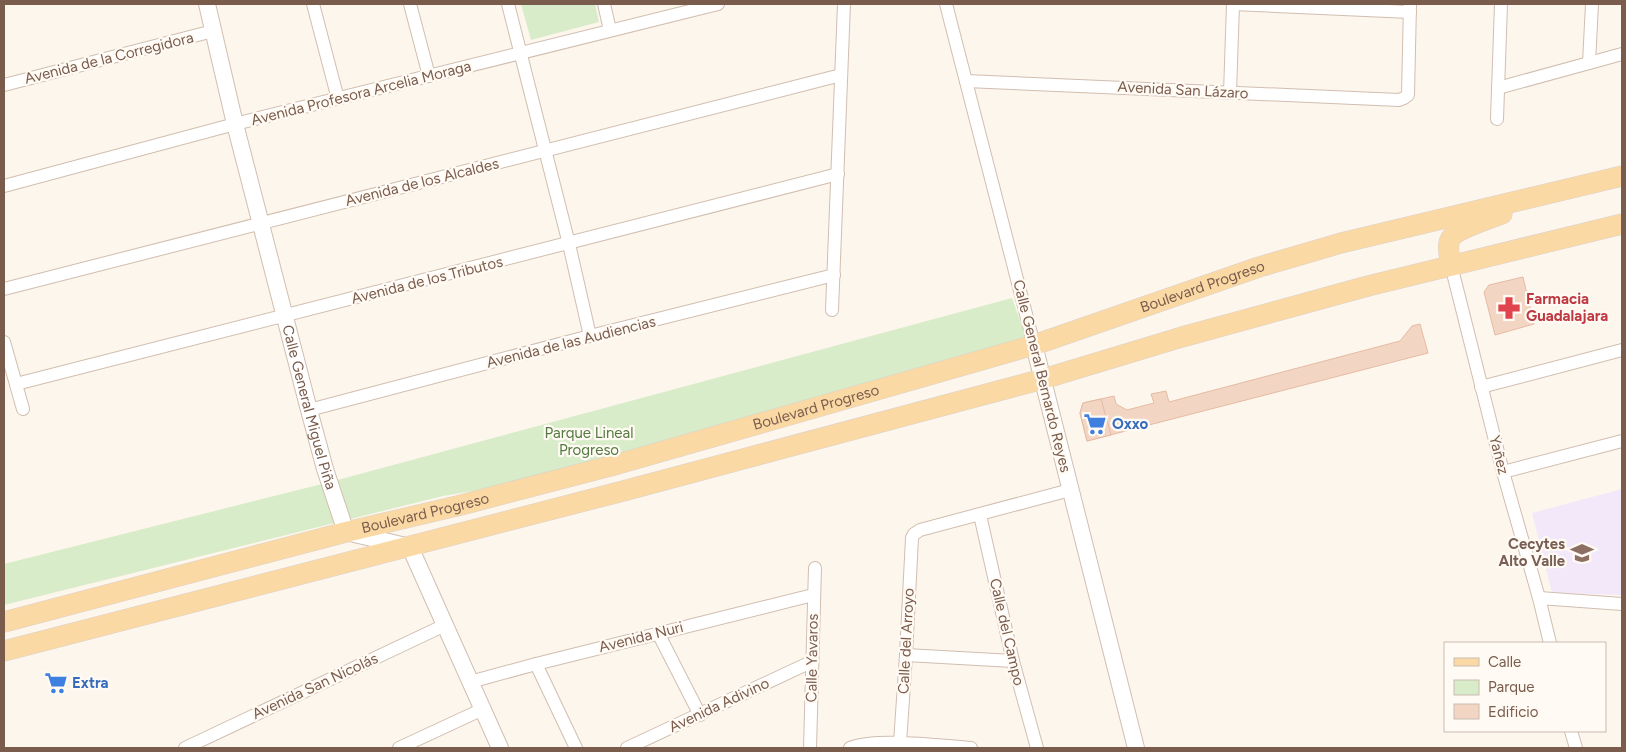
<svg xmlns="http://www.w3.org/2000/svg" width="1626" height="752" font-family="Figtree,sans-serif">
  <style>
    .education { fill: #f3e8fa }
    .green { fill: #d8ecc9 }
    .building { fill: #f3d5c3; stroke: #e6bba3 }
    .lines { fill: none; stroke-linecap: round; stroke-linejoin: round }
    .minor-casing { stroke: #d1beb0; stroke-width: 14 }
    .tertiary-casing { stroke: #d1beb0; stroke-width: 18 }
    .primary-casing { stroke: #dad1cd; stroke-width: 21 }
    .minor { stroke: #fff; stroke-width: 12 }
    .tertiary { stroke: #fff; stroke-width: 16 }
    .primary { stroke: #fbd9a5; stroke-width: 20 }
    .labels { text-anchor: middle; stroke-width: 4.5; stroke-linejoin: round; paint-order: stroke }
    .street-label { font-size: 15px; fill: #7a5c4d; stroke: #fffaf3 }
    .health-label { font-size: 15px; font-weight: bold; fill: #be3a42; stroke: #fffaf3; text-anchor: start }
    .shop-label { font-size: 15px; font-weight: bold; fill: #366cbe; stroke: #fffaf3; text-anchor: start }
    .park-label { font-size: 15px; fill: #537a41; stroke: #fffaf3 }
    .education-label { font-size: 15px; font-weight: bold; fill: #785e54; stroke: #fffaf3; text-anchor: end }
  </style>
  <rect width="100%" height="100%" fill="#fdf6ec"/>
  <polygon class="education" points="1622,489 1622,595 1552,593 1532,513"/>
  <g class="green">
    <polygon points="521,4 595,4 599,22 531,40"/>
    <polygon points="1012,298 1027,340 595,470 443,496 4,605 4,564 334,481"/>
  </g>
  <g class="building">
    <polygon points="1523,277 1534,324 1495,335 1484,292 1489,285"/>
    <polygon points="1420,324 1428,353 1087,441 1080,413 1083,403 1114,396 1116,404 1127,410 1154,403 1151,394 1166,391 1169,402 1400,341 1412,326"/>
    <polygon points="1101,399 1111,435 1087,441 1080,413 1083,403"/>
  </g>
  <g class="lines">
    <defs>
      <g id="minor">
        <polyline points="313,4 338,99"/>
        <polyline points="410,4 429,76"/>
        <polyline points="508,4 569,244 590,336"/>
        <polyline points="604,4 610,30"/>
        <polyline points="946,4 1034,345"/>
        <polyline points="1233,4 1410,12"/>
        <polyline points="1589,63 1592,4"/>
        <polyline points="966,81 1399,100 1404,98 1408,95 1410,4"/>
        <polyline points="4,85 213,31"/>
        <polyline points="1498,88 1622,54"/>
        <polyline points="1230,93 1233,4"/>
        <polyline points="1497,119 1501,4"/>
        <polyline points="4,186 235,124 718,4"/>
        <polyline points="1451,265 1503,472 1539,598 1550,643"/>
        <polyline points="4,289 841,75"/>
        <polyline points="832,310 844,4"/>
        <polyline points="4,342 23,409"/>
        <polyline points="16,384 838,174"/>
        <polyline points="1481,387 1622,350"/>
        <polyline points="309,410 590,336 834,275"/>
        <polyline points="1503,472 1622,441"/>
        <polyline points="980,515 1013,661 1037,748"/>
        <polyline points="1539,598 1622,604"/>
        <polyline points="658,633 700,715"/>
        <polyline points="906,655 1013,661"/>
        <polyline points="536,664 576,748"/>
        <polyline points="470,682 536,664 813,595"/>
        <polyline points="1571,731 1576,748"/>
        <polyline points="900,743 906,655 912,538 914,534 920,530 1070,490"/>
        <polyline points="185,748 445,625"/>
        <polyline points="399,748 483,709"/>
        <polyline points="627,748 811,662"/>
        <polyline points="810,748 815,568"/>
        <path d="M850,748C876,737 941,746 971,748"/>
      </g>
      <g id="tertiary">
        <path id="s1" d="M207,4L235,124L309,410L325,469L346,532L410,547L500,748"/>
        <polyline points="1034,345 1136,748"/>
      </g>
      <g id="primary">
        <path d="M1451,265C1450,257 1446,245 1451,238C1456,230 1491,218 1502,214"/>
        <path id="s2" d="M4,622L346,532L461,505L618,464L1034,345L1259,267L1341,243L1622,176"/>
        <polyline points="4,651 627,490 1043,379 1182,337 1368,286 1622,224"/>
      </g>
    </defs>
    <use href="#minor" class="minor-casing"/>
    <use href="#tertiary" class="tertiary-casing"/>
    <use href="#primary" class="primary-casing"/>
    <use href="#minor" class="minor"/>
    <use href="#tertiary" class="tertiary"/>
    <use href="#primary" class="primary"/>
  </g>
  <defs>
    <symbol id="pharmacy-bare" viewBox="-9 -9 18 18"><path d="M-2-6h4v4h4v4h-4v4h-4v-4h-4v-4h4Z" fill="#e0444e" stroke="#fffaf3" stroke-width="2.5" paint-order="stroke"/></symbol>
    <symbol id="supermarket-bare" viewBox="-9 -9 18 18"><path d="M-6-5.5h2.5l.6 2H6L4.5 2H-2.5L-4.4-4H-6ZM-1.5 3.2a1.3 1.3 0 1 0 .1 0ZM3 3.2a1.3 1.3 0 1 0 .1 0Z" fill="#3f7fe0" stroke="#fffaf3" stroke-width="2.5" paint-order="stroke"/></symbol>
    <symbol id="school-bare" viewBox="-9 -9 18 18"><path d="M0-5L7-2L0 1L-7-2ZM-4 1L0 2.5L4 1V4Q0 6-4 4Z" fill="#8d6e63" stroke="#fffaf3" stroke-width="2.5" paint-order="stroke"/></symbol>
  </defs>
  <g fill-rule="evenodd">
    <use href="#pharmacy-bare" x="1493" y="292" width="32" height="32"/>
    <use href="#supermarket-bare" x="1079" y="408" width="32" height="32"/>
    <use href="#school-bare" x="1566" y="537" width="32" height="32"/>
    <use href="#supermarket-bare" x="40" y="667" width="32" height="32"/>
  </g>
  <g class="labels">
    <g class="street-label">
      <text transform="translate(109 58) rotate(-14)" y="5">Avenida de la Corregidora</text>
      <text transform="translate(1183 90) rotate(3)" y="5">Avenida San Lázaro</text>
      <text transform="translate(361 93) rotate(-14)" y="5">Avenida Profesora Arcelia Moraga</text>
      <text transform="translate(422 182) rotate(-14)" y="5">Avenida de los Alcaldes</text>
      <text transform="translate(427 280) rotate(-14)" y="5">Avenida de los Tributos</text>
      <text dy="5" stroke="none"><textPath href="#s2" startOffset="1245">Boulevard Progreso</textPath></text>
      <text transform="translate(571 342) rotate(-14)" y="5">Avenida de las Audiencias</text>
      <text transform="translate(1042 376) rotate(76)" y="5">Calle General Bernardo Reyes</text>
      <text dy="5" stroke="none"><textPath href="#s1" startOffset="416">Calle General Miguel Piña</textPath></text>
      <text dy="5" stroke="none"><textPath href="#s2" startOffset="840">Boulevard Progreso</textPath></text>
      <text transform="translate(1499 455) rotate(76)" y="5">Yañez</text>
      <text dy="5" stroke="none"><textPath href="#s2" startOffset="435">Boulevard Progreso</textPath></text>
      <text transform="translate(1007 632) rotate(77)" y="5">Calle del Campo</text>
      <text transform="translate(641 637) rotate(-14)" y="5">Avenida Nuri</text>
      <text transform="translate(906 641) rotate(-87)" y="5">Calle del Arroyo</text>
      <text transform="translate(812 658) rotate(-89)" y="5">Calle Yavaros</text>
      <text transform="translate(315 686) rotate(-25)" y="5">Avenida San Nicolás</text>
      <text transform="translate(719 705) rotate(-25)" y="5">Avenida Adivino</text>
    </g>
    <g class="health-label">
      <text x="1526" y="304">Farmacia<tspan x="1526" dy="17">Guadalajara</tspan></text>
    </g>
    <g class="shop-label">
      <text x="1112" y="429">Oxxo</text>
      <text x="72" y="688">Extra</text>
    </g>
    <g class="park-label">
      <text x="589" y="438">Parque Lineal<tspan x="589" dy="17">Progreso</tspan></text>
    </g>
    <g class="education-label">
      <text x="1565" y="549">Cecytes<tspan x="1565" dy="17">Alto Valle</tspan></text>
    </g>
  </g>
  <rect width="1626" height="752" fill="none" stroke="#7a5c4d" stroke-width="10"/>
  <rect x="1444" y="642" width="162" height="90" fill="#fffaf3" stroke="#cabbb1"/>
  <rect x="1454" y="658" width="25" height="8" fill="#fbd9a5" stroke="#cabbb1"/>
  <text x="1488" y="667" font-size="15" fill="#7a5c4d">Calle</text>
  <rect x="1454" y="680" width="25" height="15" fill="#d8ecc9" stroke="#cabbb1"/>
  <text x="1488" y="692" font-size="15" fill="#7a5c4d">Parque</text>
  <rect x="1454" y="704" width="25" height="15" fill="#f3d5c3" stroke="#cabbb1"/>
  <text x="1488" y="717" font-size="15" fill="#7a5c4d">Edificio</text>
</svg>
